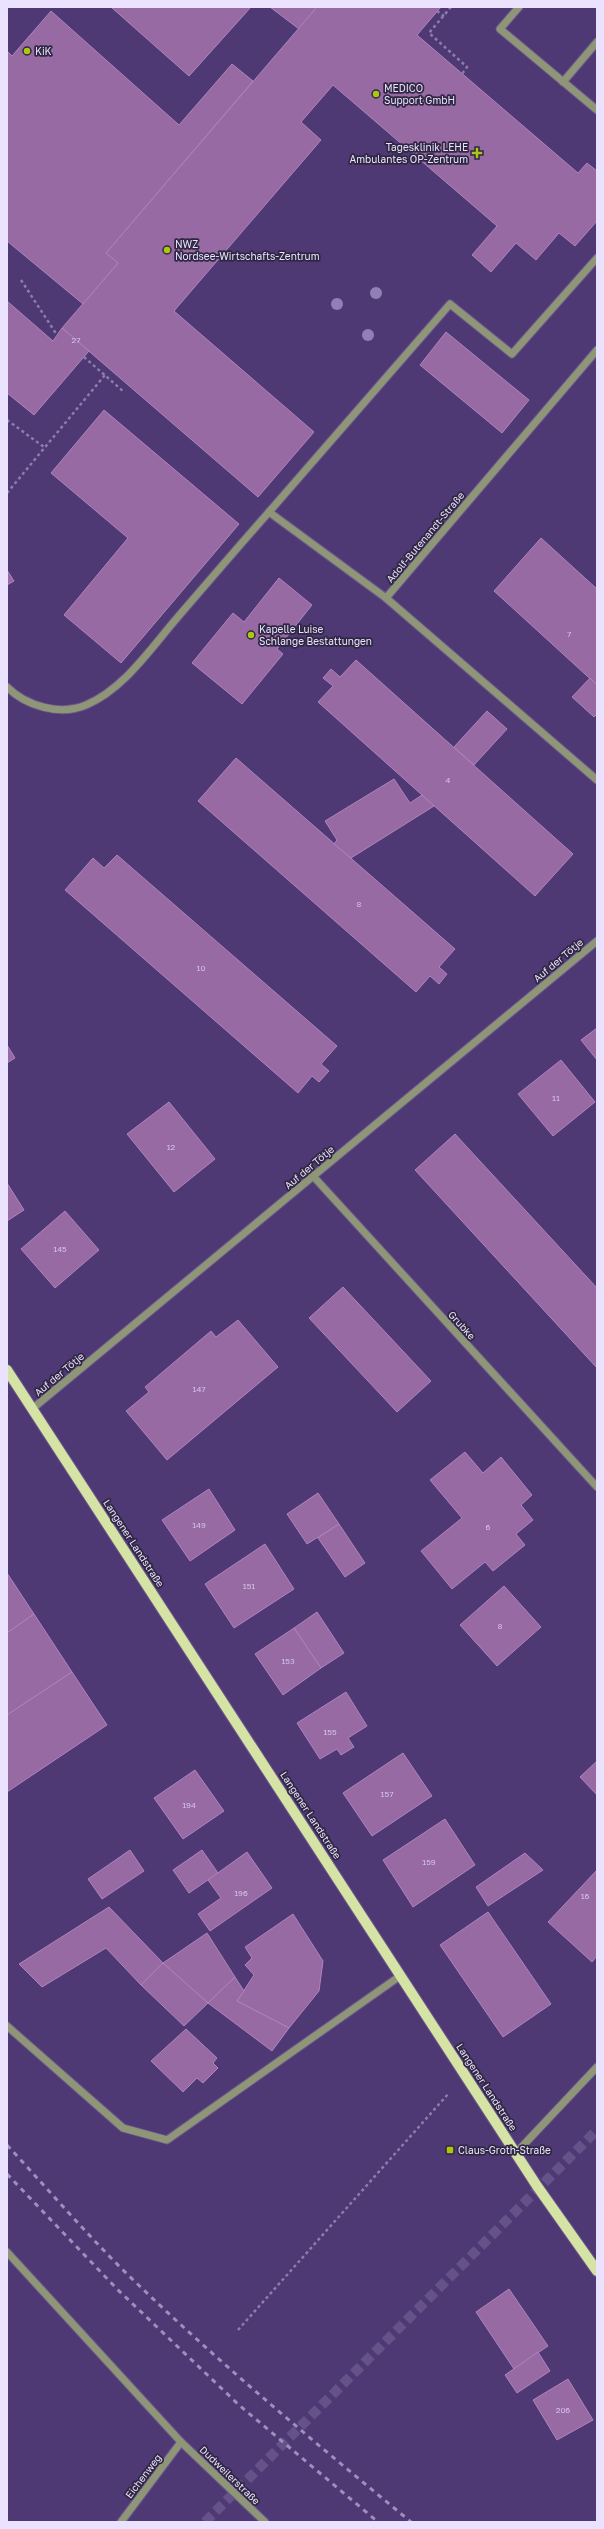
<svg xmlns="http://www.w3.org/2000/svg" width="604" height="2529" font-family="'Golos Text',sans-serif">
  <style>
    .building { fill: #976aa4; stroke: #b083bd }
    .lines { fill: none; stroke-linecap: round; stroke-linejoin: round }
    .major-tunnel { stroke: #655289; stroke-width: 10; stroke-dasharray: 10 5; stroke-linecap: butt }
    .minor-casing { stroke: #6a578d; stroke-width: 9 }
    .major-casing { stroke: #6a578d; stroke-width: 12 }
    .path { stroke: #8d7dac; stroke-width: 2.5; stroke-dasharray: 3 3; stroke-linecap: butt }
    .minor { stroke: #8e9677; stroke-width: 7 }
    .major { stroke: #d5e3a4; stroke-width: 10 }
    .rail { stroke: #9e8fbb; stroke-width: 3; stroke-dasharray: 5 5; stroke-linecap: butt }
    .tree { fill: #927fb8 }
    .poi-dot { fill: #adc610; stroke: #302742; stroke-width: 1.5 }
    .labels { text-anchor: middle; stroke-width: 3.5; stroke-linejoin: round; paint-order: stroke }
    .number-label { font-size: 8px; fill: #d5c4e8 }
    .poi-label { font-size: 10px; fill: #eae2ff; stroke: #302742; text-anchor: start }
    .street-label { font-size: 10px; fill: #eae2ff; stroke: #302742 }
  </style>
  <rect width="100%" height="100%" fill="#4e3974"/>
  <g class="building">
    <polygon points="111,7 251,7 189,76"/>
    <polygon points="270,7 317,7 299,29"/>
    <polygon points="317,7 441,7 417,35 578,173 587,163 597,171 597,221 575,246 559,233 536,260 516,243 491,272 472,255 497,226 333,85 301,122 321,140 174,311 314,432 258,497 62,328 118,263 106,253"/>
    <polygon points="51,11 179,125 232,64 253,81 106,253 118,263 83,304 7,241 7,51 12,56"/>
    <polygon points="7,301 53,341 62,328 89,351 34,415 7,393"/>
    <polygon points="446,332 529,400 502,433 420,365"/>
    <polygon points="104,410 239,524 121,663 64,615 128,538 51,473"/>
    <polygon points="541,538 597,589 597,685 494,591"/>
    <polygon points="7,570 14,581 7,585"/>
    <polygon points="279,578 312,605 277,649 283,654 242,704 192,663 233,613 244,622"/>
    <polygon points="356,660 573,854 535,896 318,702 333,686 323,678 331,669 340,677"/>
    <polygon points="590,678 597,685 597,714 594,717 572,697"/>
    <polygon points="487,711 507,729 474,765 454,747"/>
    <polygon points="236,758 455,949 439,967 447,974 439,984 430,976 416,992 198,801"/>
    <polygon points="394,779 410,803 422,795 434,806 351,858 334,844 337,840 325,821"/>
    <polygon points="117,855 337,1046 321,1064 329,1071 319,1082 312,1076 298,1093 65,890 93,858 104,868"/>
    <polygon points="597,1028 597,1060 581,1040"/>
    <polygon points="7,1045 15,1058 7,1063"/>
    <polygon points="561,1060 595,1102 553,1136 518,1094"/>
    <polygon points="169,1102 215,1159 174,1192 127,1134"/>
    <polygon points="455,1134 597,1288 597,1368 415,1170"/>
    <polygon points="7,1183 24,1210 7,1221"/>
    <polygon points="65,1211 99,1250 55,1288 21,1249"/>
    <polygon points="343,1287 431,1381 397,1412 309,1318"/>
    <polygon points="238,1320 278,1367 167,1460 126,1411 149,1392 145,1387 211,1331 216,1337"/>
    <polygon points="465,1452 483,1473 501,1457 532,1495 521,1505 533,1520 516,1534 525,1545 493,1571 485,1562 452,1589 421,1551 462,1518 430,1480"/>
    <polygon points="209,1489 235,1530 190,1561 162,1520"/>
    <polygon points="318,1493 339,1524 307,1544 287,1514"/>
    <polygon points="339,1524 365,1563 345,1577 318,1538"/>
    <polygon points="265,1544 294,1589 234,1628 205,1584"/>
    <polygon points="7,1573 34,1614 7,1633"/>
    <polygon points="504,1586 541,1627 497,1666 460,1625"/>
    <polygon points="317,1612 344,1653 321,1668 294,1628"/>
    <polygon points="34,1614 72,1672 7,1715 7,1633"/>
    <polygon points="294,1628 321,1668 283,1695 255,1654"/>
    <polygon points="72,1672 107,1725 7,1792 7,1715"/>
    <polygon points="346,1692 367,1726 348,1738 354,1747 341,1755 337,1749 320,1759 297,1723"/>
    <polygon points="403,1753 432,1796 372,1836 343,1793"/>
    <polygon points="597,1761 597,1795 580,1777"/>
    <polygon points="195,1770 224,1811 183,1839 154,1798"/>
    <polygon points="445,1819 475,1865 413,1907 383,1860"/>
    <polygon points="130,1850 144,1871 102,1899 88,1879"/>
    <polygon points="202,1850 218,1873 189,1893 173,1870"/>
    <polygon points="247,1852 272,1888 210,1931 198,1914 221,1898 208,1880"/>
    <polygon points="525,1853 543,1870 488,1906 476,1887"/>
    <polygon points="597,1870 597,1956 592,1962 548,1922"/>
    <polygon points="109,1907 163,1963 141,1985 106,1948 42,1987 19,1964"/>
    <polygon points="488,1912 551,2004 503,2037 440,1945"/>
    <polygon points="293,1914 323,1961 319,1991 289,2028 237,2001 254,1975 245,1965 252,1958 245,1947"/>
    <polygon points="207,1933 235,1977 208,2003 163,1963"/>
    <polygon points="163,1963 208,2003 184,2026 141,1985"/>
    <polygon points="235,1977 244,1991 237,2001 289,2028 272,2051 208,2003"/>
    <polygon points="186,2029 217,2058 213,2063 218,2068 203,2083 197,2078 183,2092 151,2061"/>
    <polygon points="509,2289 548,2346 514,2369 476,2312"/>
    <polygon points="538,2352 550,2371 517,2393 505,2375"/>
    <polygon points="568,2379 593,2420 557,2440 533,2400"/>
  </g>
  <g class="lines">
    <polyline class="major-tunnel" points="205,2522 597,2130"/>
    <defs>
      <g id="minor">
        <polyline points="519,7 500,29 597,110"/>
        <polyline points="563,82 597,42"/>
        <polyline points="597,258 512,354 450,304 269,512 386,598 597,780"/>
        <polyline points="386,598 597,350"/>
        <path d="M7,687C26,706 60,716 86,705C124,689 151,648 177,618C208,582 238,547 269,512"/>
        <polyline points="313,1176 597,1487"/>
        <polyline points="32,1409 597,941"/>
        <polyline points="7,2026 123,2128 167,2140 400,1976"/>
        <polyline points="516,2153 597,2067"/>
        <polyline points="7,2252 181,2442 265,2522"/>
        <polyline points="121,2522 181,2442"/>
      </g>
      <polyline id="major" points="7,1370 537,2186 597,2271"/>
    </defs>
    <use href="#minor" class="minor-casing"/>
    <use href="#major" class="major-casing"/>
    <g class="path">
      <polyline points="451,7 429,33 467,67 462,74"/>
      <polyline points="437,11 444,16"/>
      <polyline points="21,280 57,335"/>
      <polyline points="84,357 124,392"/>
      <polyline points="7,420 44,447"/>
      <polyline points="7,493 105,375"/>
      <polyline points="238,2330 449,2093"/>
    </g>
    <use href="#minor" class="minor"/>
    <use href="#major" class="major"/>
    <g class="rail">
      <path d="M7,2145C45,2186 82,2229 122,2269C214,2359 312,2440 411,2522"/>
      <polyline points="7,2174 117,2289 239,2405 378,2522"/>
    </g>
  </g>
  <g class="tree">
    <circle cx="376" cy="293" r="6"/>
    <circle cx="337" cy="304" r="6"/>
    <circle cx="368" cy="335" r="6"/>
  </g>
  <g class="poi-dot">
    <circle cx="27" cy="51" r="4"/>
    <circle cx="376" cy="94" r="4"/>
    <path d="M475 147h4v4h4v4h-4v4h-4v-4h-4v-4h4z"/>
    <circle cx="167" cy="250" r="4"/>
    <circle cx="251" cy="635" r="4"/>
    <rect x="446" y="2146" width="8" height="8" rx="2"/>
  </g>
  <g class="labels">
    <g class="number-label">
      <text x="76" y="343">27</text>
      <text x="569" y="637">7</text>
      <text x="448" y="783">4</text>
      <text x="359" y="907">8</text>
      <text x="201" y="971">10</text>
      <text x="556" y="1101">11</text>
      <text x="171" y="1150">12</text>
      <text x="60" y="1252">145</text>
      <text x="199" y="1392">147</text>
      <text x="199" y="1528">149</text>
      <text x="488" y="1530">6</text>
      <text x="249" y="1589">151</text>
      <text x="500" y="1629">8</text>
      <text x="288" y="1664">153</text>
      <text x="330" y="1735">155</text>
      <text x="387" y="1797">157</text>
      <text x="189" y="1808">194</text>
      <text x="429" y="1865">159</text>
      <text x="241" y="1896">196</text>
      <text x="585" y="1899">16</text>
      <text x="563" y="2413">206</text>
    </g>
    <g class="poi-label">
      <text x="35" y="55">KiK</text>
      <text x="384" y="92">MEDICO<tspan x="384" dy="12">Support GmbH</tspan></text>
      <text x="468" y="151" text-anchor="end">Tagesklinik LEHE<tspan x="468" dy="12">Ambulantes OP-Zentrum</tspan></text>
      <text x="175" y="248">NWZ<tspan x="175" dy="12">Nordsee-Wirtschafts-Zentrum</tspan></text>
      <text x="259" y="633">Kapelle Luise<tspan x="259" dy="12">Schlange Bestattungen</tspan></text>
      <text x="458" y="2154">Claus-Groth-Straße</text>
    </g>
    <g class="street-label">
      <text transform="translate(425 537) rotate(-50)" y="4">Adolf-Butenandt-Straße</text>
      <text transform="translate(558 960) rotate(-40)" y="4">Auf der Tötje</text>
      <text transform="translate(309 1167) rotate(-40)" y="4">Auf der Tötje</text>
      <text transform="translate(462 1325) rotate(48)" y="4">Grubke</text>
      <text transform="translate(59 1374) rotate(-40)" y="4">Auf der Tötje</text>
      <text transform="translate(134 1543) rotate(57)" y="4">Langener Landstraße</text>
      <text transform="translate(311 1815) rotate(57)" y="4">Langener Landstraße</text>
      <text transform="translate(487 2087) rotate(57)" y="4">Langener Landstraße</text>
      <text transform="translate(230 2475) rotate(44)" y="4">Dudweilerstraße</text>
      <text transform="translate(143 2476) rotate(-53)" y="4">Eichenweg</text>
    </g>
  </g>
  <rect width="604" height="2529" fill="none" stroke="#eae2ff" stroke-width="16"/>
</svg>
